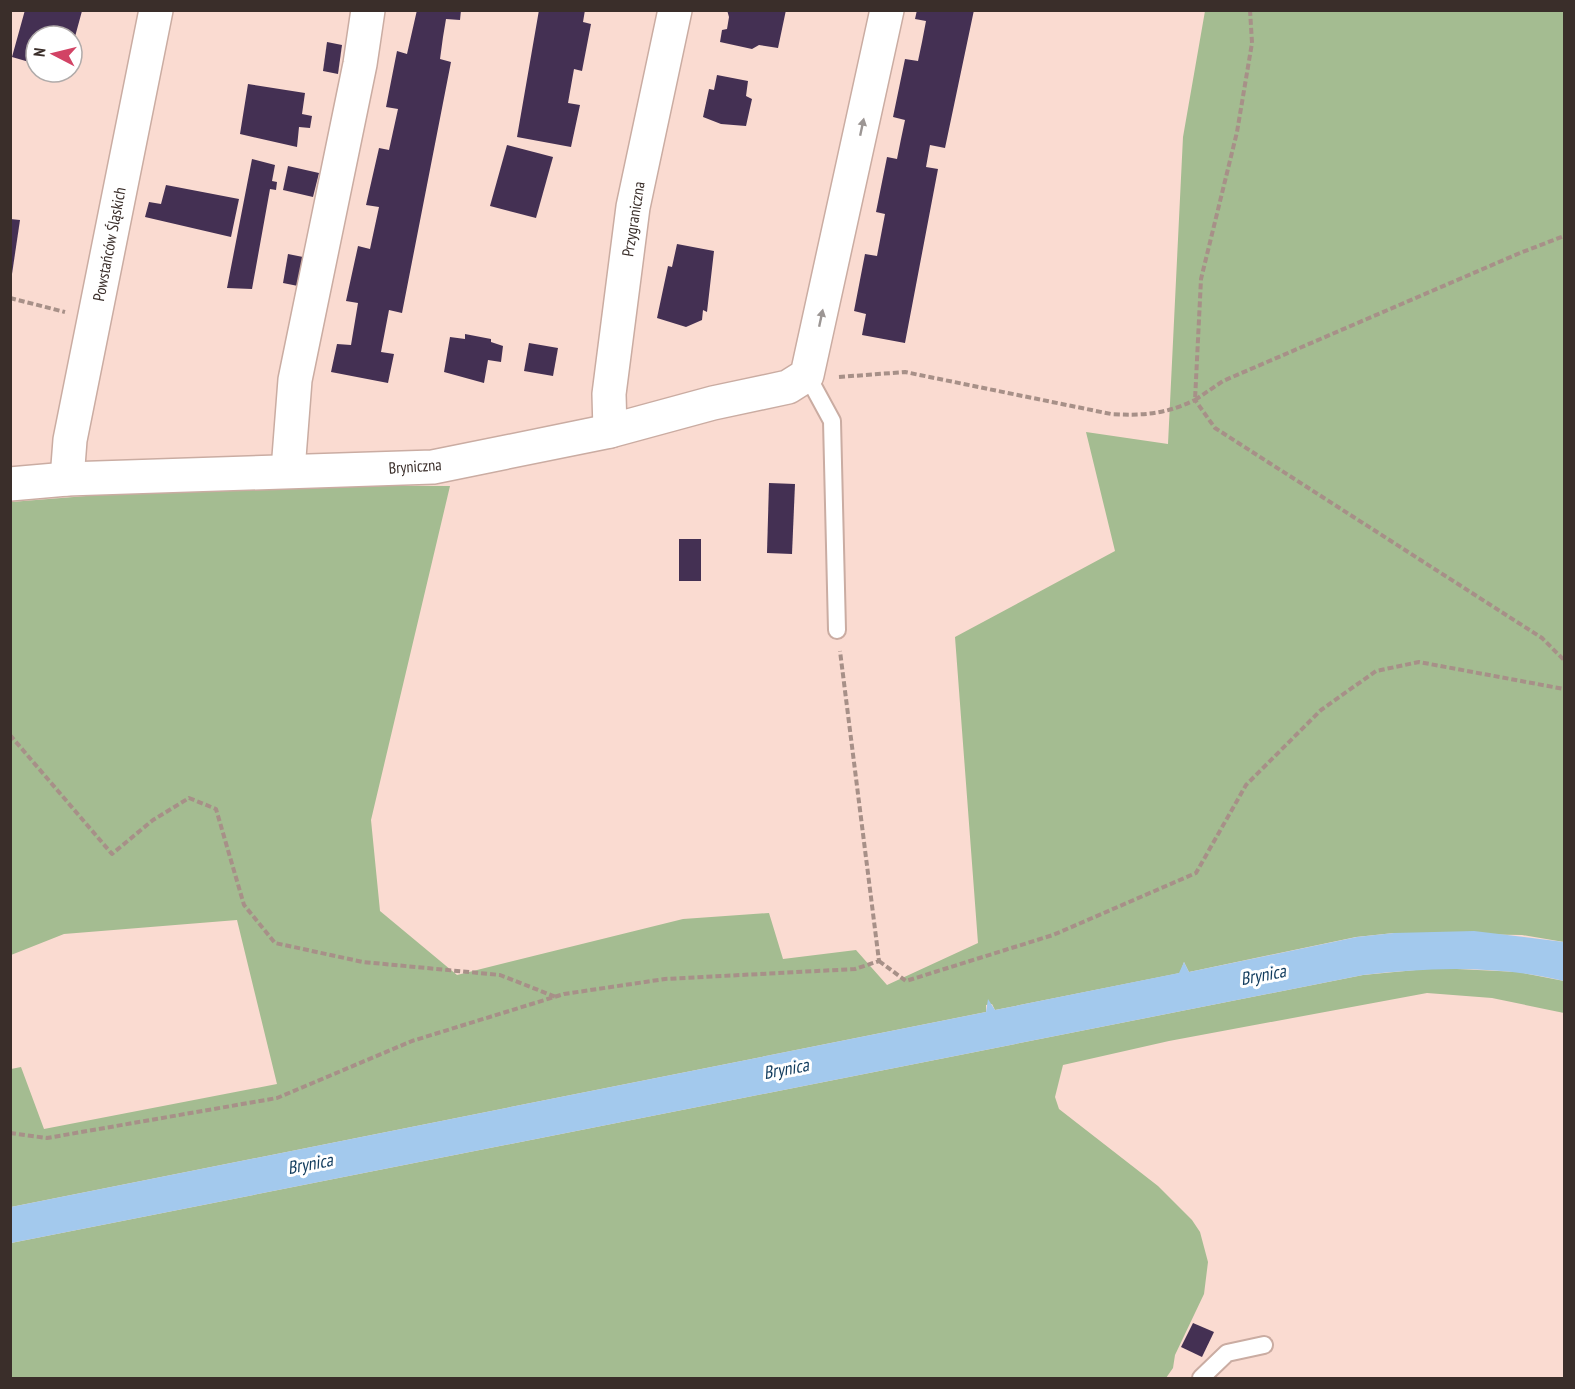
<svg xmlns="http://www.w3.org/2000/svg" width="1575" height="1389" font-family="'PT Sans Narrow',sans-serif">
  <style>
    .green { fill: #a4bc91 }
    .water { fill: #a3c9ed }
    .building { fill: #443053 }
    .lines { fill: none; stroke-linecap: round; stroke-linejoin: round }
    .service-casing { stroke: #caaca2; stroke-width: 20 }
    .minor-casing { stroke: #caaca2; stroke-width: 36 }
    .path { stroke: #a79088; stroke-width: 4; stroke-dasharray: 6 3; stroke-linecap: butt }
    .service { stroke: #fff; stroke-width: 16 }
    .minor { stroke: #fff; stroke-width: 33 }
    .oneway { fill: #9c9694 }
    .labels { text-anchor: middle; stroke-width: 6; stroke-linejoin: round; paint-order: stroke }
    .street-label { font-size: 16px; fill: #3a2e2a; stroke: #fff }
    .water-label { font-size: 18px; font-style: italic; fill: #0f3a5c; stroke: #fff }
  </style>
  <rect width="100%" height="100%" fill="#fadbd1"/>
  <g class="green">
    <polygon points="1205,11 1564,11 1564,942 1522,935 1394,933 1356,937 1189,972 1184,962 1180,973 995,1010 992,1004 986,1005 986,1012 11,1207 11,1069 21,1067 44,1129 277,1084 237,920 64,934 11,955 11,502 224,485 450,486 371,820 380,911 457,975 683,919 769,913 783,959 856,950 887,985 978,943 955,637 1115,551 1086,432 1168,444 1183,137"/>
    <polygon points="1437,968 1518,972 1564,981 1564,1013 1492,998 1427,993 1169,1041 1063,1065 1055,1097 1059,1109 1158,1186 1192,1220 1200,1232 1208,1262 1204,1294 1175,1355 1173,1368 1166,1378 11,1378 11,1243 1363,975"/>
  </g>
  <path class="water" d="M1474,931L1564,942V981C1498,965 1430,967 1363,975L11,1243V1207L986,1012L988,999L995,1010L1179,973L1184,962L1189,972L1357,937L1394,933Z"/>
  <g class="building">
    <polygon points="25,10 82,11 73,44 72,36 36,36 36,64 12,57"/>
    <polygon points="417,10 461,10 460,20 446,19 443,37 440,59 451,62 402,313 389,310 381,352 394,354 388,383 331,372 337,344 351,345 358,303 346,301 358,246 370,249 379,207 366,205 379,148 389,150 398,109 386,107 397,51 407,54"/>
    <polygon points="539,10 585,10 583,22 591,24 582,71 574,69 568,103 580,105 571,147 517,137"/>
    <polygon points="727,10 786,10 778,48 759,45 752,49 720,42 722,30 727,29 729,17"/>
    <polygon points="917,10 974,10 945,148 930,145 926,167 938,169 905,343 862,335 866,314 854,311 865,254 877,256 885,214 876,212 887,157 897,159 901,139 905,120 893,117 905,59 918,61 922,42 926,21 915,19"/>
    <polygon points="327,42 342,45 338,74 323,71"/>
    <polygon points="717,75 748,81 746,96 752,99 746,126 721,124 703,117 709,89 714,90"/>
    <polygon points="248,84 305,93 302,114 312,116 310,128 299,127 297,147 240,134"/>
    <polygon points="507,145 553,157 536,218 490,206"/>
    <polygon points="252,159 275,165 272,181 277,182 276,190 270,189 252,289 227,288"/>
    <polygon points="288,166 319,173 313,197 283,190"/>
    <polygon points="166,185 239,199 231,237 145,217 149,202 161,204"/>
    <polygon points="10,219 20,220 12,274 10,274"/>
    <polygon points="677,244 714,251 707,312 703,310 702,320 686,327 657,318 668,266 672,267"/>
    <polygon points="288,254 303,257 298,286 283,283"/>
    <polygon points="465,334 491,339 491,342 503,346 501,362 488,360 484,383 444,372 450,337 465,339"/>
    <polygon points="529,343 558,348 553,376 524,371"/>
    <polygon points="769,483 795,484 792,554 767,553"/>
    <rect x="679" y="539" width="22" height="42"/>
    <polygon points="1193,1323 1214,1332 1202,1357 1181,1347"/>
  </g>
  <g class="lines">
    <defs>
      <g id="service">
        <polyline points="807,375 832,421 837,630"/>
        <polyline points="1201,1378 1227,1353 1264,1345"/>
      </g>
      <g id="minor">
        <polyline points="610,431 609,394 633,207 675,10"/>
        <polyline points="288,470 295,380 360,64 368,10"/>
        <polyline points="67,479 70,440 156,10"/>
        <polyline points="10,484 67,479 433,467 610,431 713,403 788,387 807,375 887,10"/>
      </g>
    </defs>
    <use href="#service" class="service-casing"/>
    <use href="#minor" class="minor-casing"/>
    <g class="path">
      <polyline points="1250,10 1252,43 1237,132 1201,279 1195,400 1223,381 1520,253 1564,236"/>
      <polyline points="10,298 65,312"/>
      <path d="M839,377L905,372L1111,414C1143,416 1166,414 1195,400L1215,428L1542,638L1564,660"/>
      <polyline points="10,735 112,854 153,820 189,798 216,809 244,905 275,943 363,962 500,975 556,997"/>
      <polyline points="879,961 906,981 1053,935 1196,873 1246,785 1321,710 1376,671 1419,662 1564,689"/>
      <polyline points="10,1133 47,1138 277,1098 412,1041 564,994 665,979 855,969 879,961 840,651"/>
    </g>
    <use href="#service" class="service"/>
    <use href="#minor" class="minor"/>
  </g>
  <defs><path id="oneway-solid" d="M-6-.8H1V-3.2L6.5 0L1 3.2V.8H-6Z" transform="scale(1.5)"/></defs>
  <g class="oneway">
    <use href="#oneway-solid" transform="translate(862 127) rotate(-78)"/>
    <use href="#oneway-solid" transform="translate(821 318) rotate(-78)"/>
  </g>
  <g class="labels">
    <g class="street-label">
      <text transform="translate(633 219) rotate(-81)" y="6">Przygraniczna</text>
      <text transform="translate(109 244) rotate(-79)" y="6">Powstańców Śląskich</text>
      <text transform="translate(415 466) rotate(-4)" y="6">Bryniczna</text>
    </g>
    <g class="water-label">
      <text transform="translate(1263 975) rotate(-11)" y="6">Brynica</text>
      <text transform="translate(786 1069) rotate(-11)" y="6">Brynica</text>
      <text transform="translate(310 1164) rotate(-11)" y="6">Brynica</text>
    </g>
  </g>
  <rect width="1575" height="1389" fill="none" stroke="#3a2e2a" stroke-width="24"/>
  <g transform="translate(54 54) rotate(277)"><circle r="28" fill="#ffffff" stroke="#b0abaa" stroke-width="1.5"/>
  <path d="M0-4.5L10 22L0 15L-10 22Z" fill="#d24365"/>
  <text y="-9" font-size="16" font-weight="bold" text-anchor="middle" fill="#3a2e2a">N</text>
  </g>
</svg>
